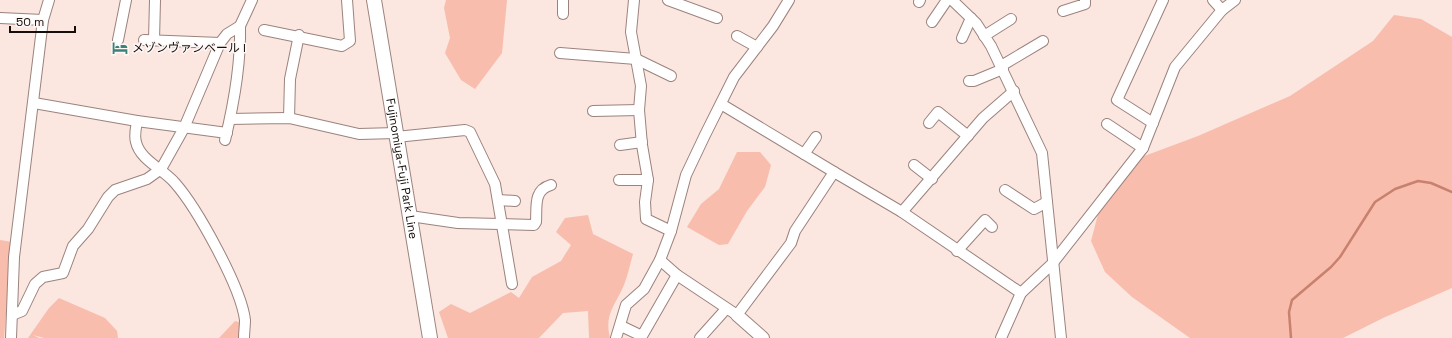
<svg xmlns="http://www.w3.org/2000/svg" width="1452" height="338" font-family="'Space Grotesk','Noto Sans JP',sans-serif">
  <style>
    .green { fill: #f8bdac }
    .lines { fill: none; stroke-linecap: round; stroke-linejoin: round }
    .stream { stroke: #c7816e; stroke-width: 2.5 }
    .minor-casing { stroke: #9b837d; stroke-width: 12 }
    .tertiary-casing { stroke: #9b837d; stroke-width: 14 }
    .secondary-casing { stroke: #9b837d; stroke-width: 16 }
    .minor { stroke: #fff; stroke-width: 10 }
    .tertiary { stroke: #fff; stroke-width: 12 }
    .secondary { stroke: #fff; stroke-width: 14 }
    .labels { text-anchor: middle; stroke-width: 3; stroke-linejoin: round; paint-order: stroke }
    .poi-label { font-size: 12px; fill: #160e0b; stroke: #fdf7f6; text-anchor: start }
    .street-label { font-size: 12px; fill: #160e0b; stroke: #fdf7f6 }
  </style>
  <rect width="100%" height="100%" fill="#fbe6e0"/>
  <g class="green">
    <polygon points="446,0 507,0 502,53 475,89 461,80 445,53 450,38 444,8"/>
    <polygon points="1394,15 1421,19 1452,37 1452,288 1383,318 1343,338 1190,338 1132,297 1105,272 1091,241 1106,184 1131,161 1198,136 1290,96 1373,41"/>
    <polygon points="737,152 760,152 771,165 765,187 747,211 728,244 719,245 687,227 701,204 719,189"/>
    <path d="M588,215L593,234L633,254C630,264 628,275 624,285C615,306 604,314 610,338H589L588,311L563,313L539,338H448L439,312L451,304L470,313L511,292L519,298L532,277L561,261L571,245L556,232L565,218Z"/>
    <polygon points="0,240 12,242 4,338 0,338"/>
    <polygon points="59,298 105,318 117,331 118,338 44,338 33,335 39,338 28,338 49,308"/>
    <polygon points="235,321 242,323 241,338 219,338"/>
  </g>
  <g class="lines">
    <polyline class="stream" points="1291,338 1289,312 1292,300 1331,267 1340,257 1375,202 1395,189 1418,181 1431,183 1452,192"/>
    <defs>
      <g id="minor">
        <polyline points="563,0 563,14"/>
        <polyline points="634,0 631,32 641,86 639,110 642,145 648,180 645,202 646,219 671,231"/>
        <polyline points="668,0 717,18"/>
        <polyline points="952,0 976,23 991,46 1042,153 1061,338"/>
        <polyline points="1213,0 1222,10"/>
        <polyline points="919,2 920,0"/>
        <polyline points="1063,11 1085,4 1085,0"/>
        <polyline points="0,18 43,20"/>
        <polyline points="932,22 947,0"/>
        <polyline points="264,30 342,46 350,41 347,0"/>
        <polyline points="737,36 757,47"/>
        <polyline points="984,36 1011,19"/>
        <polyline points="962,38 971,18"/>
        <polyline points="118,40 126,0"/>
        <polyline points="144,40 220,43"/>
        <polyline points="154,40 155,0"/>
        <polyline points="560,53 636,59 671,76"/>
        <polyline points="1001,66 1043,41"/>
        <polyline points="969,81 974,81 1003,69"/>
        <path d="M34,103L137,121C136,127 134,136 136,142C140,160 163,169 175,183C197,208 241,287 245,320C245,326 244,332 244,338"/>
        <polyline points="721,104 834,172"/>
        <polyline points="593,111 639,110"/>
        <polyline points="289,118 290,79 299,35"/>
        <polyline points="230,119 289,118 359,134 396,133"/>
        <polyline points="137,121 227,133"/>
        <polyline points="929,123 938,112 968,136"/>
        <polyline points="1153,123 1117,100 1163,0"/>
        <polyline points="1107,124 1143,148"/>
        <polyline points="396,137 465,130 470,132 495,184 512,284"/>
        <path d="M225,140C234,103 241,64 240,26"/>
        <polyline points="620,145 642,142"/>
        <polyline points="804,154 816,137"/>
        <polyline points="914,165 932,179"/>
        <polyline points="619,180 648,180"/>
        <polyline points="1005,190 1034,209 1047,202"/>
        <polyline points="498,200 515,201"/>
        <polyline points="902,212 983,118 1014,91"/>
        <path d="M410,216L458,223L534,225L536,222C537,207 533,190 551,185"/>
        <polyline points="957,251 985,220 992,227"/>
        <polyline points="660,260 677,275 737,315 791,243 795,231 834,172 902,212 1021,293"/>
        <polyline points="12,315 22,311 35,284 43,277 63,273 73,246 88,229 108,197 115,190 147,179 161,169 165,162 184,128 220,43 227,34 240,26 252,0"/>
        <polyline points="621,326 642,336 677,275"/>
        <polyline points="11,338 14,257 43,20 49,0"/>
        <polyline points="616,338 626,305 644,289 660,260 671,231 686,175 705,135 734,77 773,26 789,0"/>
        <polyline points="700,338 726,309"/>
        <polyline points="1001,338 1021,293 1052,264 1143,148 1175,67 1222,10 1235,0"/>
      </g>
      <polyline id="tertiary" points="737,315 763,338"/>
      <g id="secondary">
        <path id="s1" d="M374,0L430,338"/>
      </g>
    </defs>
    <use href="#minor" class="minor-casing"/>
    <use href="#tertiary" class="tertiary-casing"/>
    <use href="#secondary" class="secondary-casing"/>
    <use href="#minor" class="minor"/>
    <use href="#tertiary" class="tertiary"/>
    <use href="#secondary" class="secondary"/>
  </g>
  <defs>
    <symbol id="hotel-bare" viewBox="-9 -9 18 18"><path d="M-6-4.5h1.5V1H6V5H4.5V3h-9V5H-6ZM-4 0a1.8 1.8 0 1 1 3.6 0ZM.5 0V-2.5h3Q6-2.5 6 0Z" fill="#3c827a" stroke="#fdf7f6" stroke-width="2.5" paint-order="stroke"/></symbol>
  </defs>
  <g fill-rule="evenodd">
    <use href="#hotel-bare" x="109" y="37" width="22" height="22"/>
  </g>
  <g class="labels">
    <g class="poi-label">
      <text x="132" y="52">メゾンヴァンベール I</text>
    </g>
    <g class="street-label">
      <text dy="4" stroke="none"><textPath href="#s1" startOffset="171">Fujinomiya-Fuji Park Line</textPath></text>
    </g>
  </g>
  <path d="M10 26v6h65v-6" fill="none" stroke="#160e0b" stroke-width="2"/>
  <text x="16" y="26" font-size="12" fill="#160e0b" stroke="#fdf7f6" stroke-width="3" paint-order="stroke">50 m</text>
</svg>
